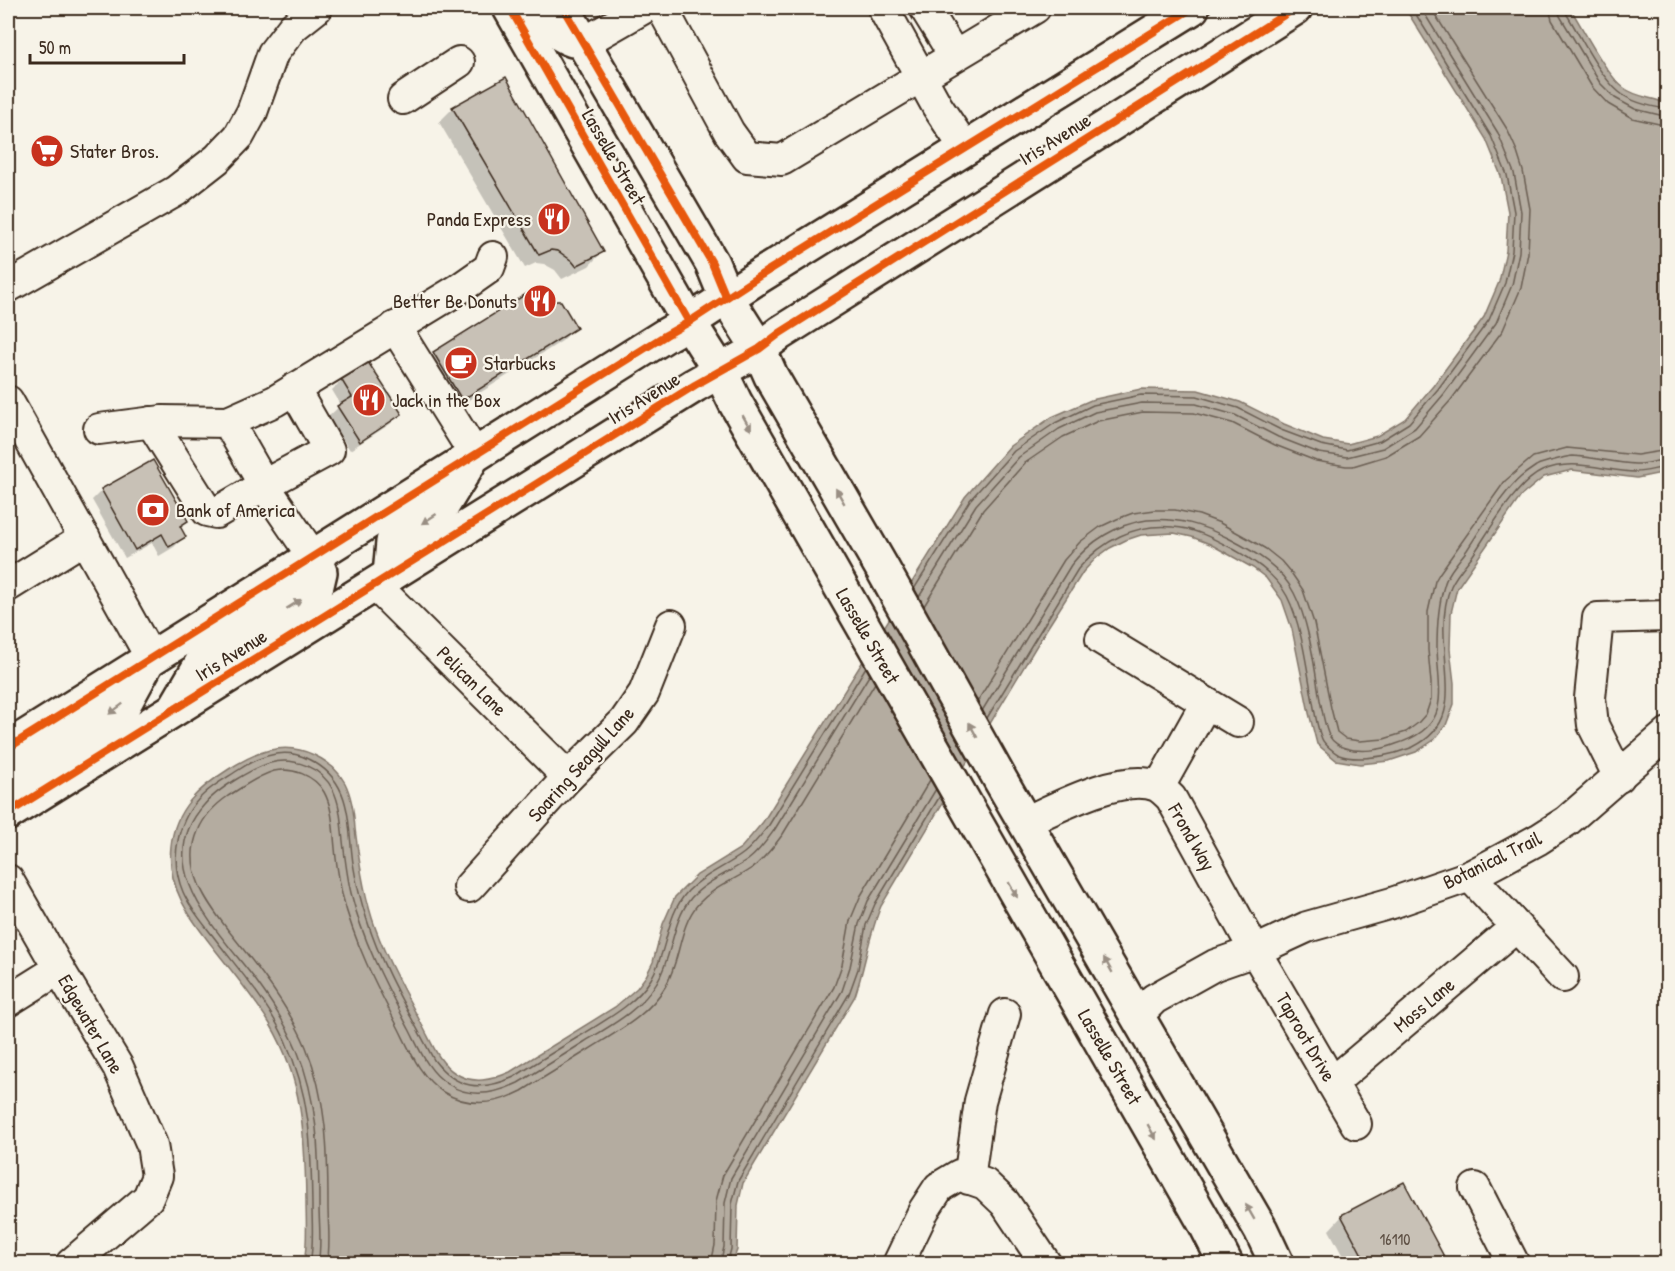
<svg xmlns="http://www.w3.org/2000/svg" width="1675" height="1271" font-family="'Patrick Hand',sans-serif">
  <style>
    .water { fill: #b4aca0; stroke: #84786c; stroke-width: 1.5 }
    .shadow { fill: #0003 }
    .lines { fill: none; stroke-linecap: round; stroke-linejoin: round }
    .shore { stroke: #6b5e52; stroke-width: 1.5 }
    .building { fill: #c8c1b6; stroke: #3b2a1e; stroke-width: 1.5 }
    .minor-casing { stroke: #3b2a1e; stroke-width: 34 }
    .major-casing { stroke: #3b2a1e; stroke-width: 38 }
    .minor { stroke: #f7f3e8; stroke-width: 30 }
    .major { stroke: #f7f3e8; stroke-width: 33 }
    .cycleway-casing { stroke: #f7f3e8; stroke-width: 11 }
    .cycleway { stroke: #e8590c; stroke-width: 8 }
    .oneway { fill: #998e83 }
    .labels { text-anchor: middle; stroke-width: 4.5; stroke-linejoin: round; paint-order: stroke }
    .number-label { font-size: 16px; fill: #5e5044 }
    .street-label { font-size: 20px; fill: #3b2a1e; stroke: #f7f3e8 }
    .poi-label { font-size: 20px; fill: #3b2a1e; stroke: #f7f3e8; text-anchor: start }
  </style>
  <rect width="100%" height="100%" fill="#f7f3e8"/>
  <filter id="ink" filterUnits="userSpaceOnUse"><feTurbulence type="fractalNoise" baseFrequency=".0167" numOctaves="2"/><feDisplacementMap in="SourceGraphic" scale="12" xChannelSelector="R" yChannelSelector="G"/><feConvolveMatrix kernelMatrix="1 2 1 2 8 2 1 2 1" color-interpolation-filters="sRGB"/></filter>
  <g filter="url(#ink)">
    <path class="water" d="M1405,8H1570C1583,28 1606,75 1624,88C1637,98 1654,97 1667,104V472L1637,478L1572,470L1544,477L1521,496L1457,588L1451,613L1450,649L1454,683V704L1446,725L1434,740L1416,752L1389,761L1360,764L1336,760L1317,744L1309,713L1292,629L1282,600L1266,578L1253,568L1210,544L1192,537L1174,533L1141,535L1126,540L1110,548L1096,558L1083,572L1046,630L881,906C869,935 865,966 855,996L743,1183L738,1205L737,1250L732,1263H304C308,1242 306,1221 306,1200C305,1137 303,1079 270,1024C254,998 235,975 216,951C192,920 166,889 171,846C175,808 199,788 229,769C256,752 283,740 314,755C327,761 338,770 345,783C352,797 354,813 355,829C359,860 363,889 372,918C384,956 404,990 422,1025C431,1041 438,1062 455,1073C473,1085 492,1080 510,1072L615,1007L637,988L646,976L653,962L663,924L675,897L697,875L741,848L763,822L965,497L1010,446L1052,417L1091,400L1141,389L1198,390L1240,402L1284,424L1323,440L1348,444L1377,436L1405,419L1433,386L1484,317L1499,282L1506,251L1508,212L1501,176L1486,139Z"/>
    <g class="shadow">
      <polygon points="453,108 602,252 589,266 562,279 555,270 544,264 536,263 525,268 439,122"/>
      <polygon points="576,327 562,341 448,413 420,366 434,353"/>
      <polygon points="342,380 400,414 390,424 350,450 328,417 341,405 332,390"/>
      <polygon points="102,490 186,521 179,528 184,537 174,547 159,556 152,543 125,558 92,500"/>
      <polygon points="1342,1216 1446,1264 1347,1264 1329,1230"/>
    </g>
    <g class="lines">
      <g class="shore">
        <polyline points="1549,8 1552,20 1592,87 1608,104 1632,118 1668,126"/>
        <polyline points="1558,8 1560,16 1600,83 1615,98 1635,109 1668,117"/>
        <path d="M1566,8V13C1581,37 1598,74 1619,92C1631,102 1652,107 1668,109"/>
        <polyline points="914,589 970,500 1014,451 1055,423 1093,405 1141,395 1197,396 1238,408 1281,430 1321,445 1347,450 1380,441 1409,423 1438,389 1489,320 1505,283 1512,251 1514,212 1507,175 1491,136 1412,8"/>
        <polyline points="919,597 976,505 1019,457 1059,429 1095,412 1142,403 1196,404 1235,415 1278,437 1319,453 1347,457 1383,448 1415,428 1444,394 1496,323 1512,285 1519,252 1521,212 1514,173 1498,133 1421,8"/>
        <polyline points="924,606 983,510 1025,463 1063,437 1098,421 1143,412 1194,413 1232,423 1275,445 1316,461 1346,466 1353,466 1386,456 1419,436 1451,400 1503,330 1521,288 1528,253 1530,209 1523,171 1516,149 1507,129 1431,8"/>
        <polyline points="977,702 1064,560 1080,542 1100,527 1117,519 1133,513 1155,510 1175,510 1199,515 1220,523 1247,538 1266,549 1281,561 1292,574 1303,590 1314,623 1331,708 1337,732 1346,739 1360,741 1384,739 1406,732 1418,723 1426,714 1431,699 1431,683 1428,650 1428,612 1435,581 1439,574 1505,481 1533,457 1567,448 1637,455 1668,450"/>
        <path d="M982,711L1071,565C1090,541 1117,524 1147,520C1177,517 1203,525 1230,539C1255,552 1281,567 1294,593C1310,624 1314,666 1320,700C1322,708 1325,730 1330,737C1332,741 1340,747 1345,748C1361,753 1381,750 1396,744C1453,726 1438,693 1437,647C1437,626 1438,606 1444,586C1447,573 1459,561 1467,550C1481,529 1494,506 1511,487C1517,480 1528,471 1536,466C1540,463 1545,463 1550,461C1557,460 1566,456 1573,456C1594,457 1614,463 1635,464C1646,465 1657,460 1668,459"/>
        <path d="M987,718L1078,569C1102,541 1135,523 1173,527C1195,528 1216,540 1235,550C1255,561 1276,575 1287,596C1302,625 1307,670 1313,702C1315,714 1317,728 1322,739C1324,744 1334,752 1339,755C1354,761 1381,757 1395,753C1401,751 1408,749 1413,747C1456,726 1447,690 1445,651C1443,631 1443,605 1451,586C1456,575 1466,564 1473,555C1487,534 1500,511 1516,493C1522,486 1533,475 1542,471C1572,457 1604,471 1635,472C1646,472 1657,468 1668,467"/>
        <path d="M310,1264C314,1244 312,1225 312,1206C311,1143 311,1098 285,1040C268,1002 238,969 213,936C202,922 190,908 183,892C169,859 177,818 204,794C214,784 228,777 240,769C260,756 285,747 308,759C353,780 347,821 353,863C356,882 361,902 367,920C382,969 410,1014 434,1060C456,1089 481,1092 514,1077C536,1063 558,1049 580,1036C605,1020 635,1005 651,979C668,951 665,916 688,891C704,874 726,867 744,853C754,845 761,835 769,825L866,667"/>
        <path d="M318,1264C322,1244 319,1225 319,1206C319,1152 318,1101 297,1050C287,1026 273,1004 257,982C221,933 148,868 204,805C217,789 251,769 270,763C294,756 322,768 333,790C341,806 341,824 343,841C345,859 347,876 351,893C363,942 386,985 409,1029C419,1048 428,1072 448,1084C470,1099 495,1094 518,1083C540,1070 562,1056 584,1042C610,1026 641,1010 657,982C673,956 671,923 691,898C706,881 729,873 748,860C759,852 767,840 775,829L870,674"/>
        <path d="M327,1264C331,1244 328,1226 328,1206C328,1151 327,1099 306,1047C295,1021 280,998 263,975C252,960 240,945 228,930C206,901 182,869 198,831C204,816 215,805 228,796C243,787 257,776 274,771C292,767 314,775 324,792C333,808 333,829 335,848C336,863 339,879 342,894C354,942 376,985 399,1029C410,1051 421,1078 443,1092C469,1108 497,1104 522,1091C544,1077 566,1064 588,1050C616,1032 648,1016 665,987C681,961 678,926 699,903C715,886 738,879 756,865C766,856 775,845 783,834L875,683"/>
        <polyline points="711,1264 715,1245 716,1201 723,1175 834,987 842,965 850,921 860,897 930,780"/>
        <polyline points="720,1264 724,1247 725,1203 731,1178 842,991 850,967 859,924 868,901 936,789"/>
        <polyline points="727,1264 731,1249 732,1204 738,1181 849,994 858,969 866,925 875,904 940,796"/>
      </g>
    </g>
    <g class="building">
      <polygon points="506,77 604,252 576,266 572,261 558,251 551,250 539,255 452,107"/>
      <polygon points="531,291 538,298 545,301 561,301 577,328 462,400 433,352"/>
      <polygon points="368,362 402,414 360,442 337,406 352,397 341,379"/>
      <polygon points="153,460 188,521 180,526 186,537 169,547 162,534 135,550 101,489"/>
      <polygon points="1404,1182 1448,1264 1367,1264 1341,1215"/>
    </g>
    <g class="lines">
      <defs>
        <g id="minor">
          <polyline points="662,8 729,132 747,157 782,160 1035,8"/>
          <polyline points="883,8 937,106 965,148"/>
          <polyline points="925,8 954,55"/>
          <polyline points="583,43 644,8"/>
          <polyline points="403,99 459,62"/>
          <polyline points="8,287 176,191 217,159 239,136 252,112 273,53 293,27 317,8"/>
          <polyline points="395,327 475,455"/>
          <polyline points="8,401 151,658"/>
          <polyline points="151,422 207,511 216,513 264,485 329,450 294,389"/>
          <polyline points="228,422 264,485 313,557"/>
          <polyline points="99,429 162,421 228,422 275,401 459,289 489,268 493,257"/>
          <polyline points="375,585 568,777"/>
          <polyline points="8,586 85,538"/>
          <polyline points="1101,639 1238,722"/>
          <polyline points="1619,777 1593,725 1590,698 1598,618 1668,616"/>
          <polyline points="1159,787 1206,703"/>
          <path d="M1025,822C1056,808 1123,772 1157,786C1162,789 1167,794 1171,798L1255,951L1356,1124"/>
          <polyline points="1470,876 1563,977"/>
          <polyline points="8,880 59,969 118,1067 152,1145 157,1176 148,1198 71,1264"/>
          <polyline points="469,887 568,777 624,722 644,693 671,625"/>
          <polyline points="8,1001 59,969"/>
          <polyline points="1137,1016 1154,999 1215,965 1255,951 1307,927 1392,903 1470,876 1504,858 1539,839 1567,821 1668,733"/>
          <polyline points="1332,1083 1516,927"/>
          <polyline points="969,1179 980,1101 1005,1014"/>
          <polyline points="1475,1188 1514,1264"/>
          <polyline points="898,1264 924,1210 939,1187 959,1175 985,1184 1005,1203 1046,1264"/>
        </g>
        <g id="major">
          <polyline points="510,8 689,322 720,371 735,402 1206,1225 1226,1264"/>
          <path d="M538,8C546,23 556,34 573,40"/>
          <polyline points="563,8 712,263 726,297 759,349 771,376 882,568 1001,781 1261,1230 1277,1264"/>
          <polyline points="390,575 393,542 438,513 470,461"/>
          <polyline points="177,705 204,659 302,599 317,585 320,572 313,557"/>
          <polyline points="8,748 666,335 689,322 761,275 1192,8"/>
          <polyline points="8,778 123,706 147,662"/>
          <polyline points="8,813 695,385 759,349 780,333 1295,8"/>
        </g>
      </defs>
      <use href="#minor" class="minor-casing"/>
      <use href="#major" class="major-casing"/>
      <use href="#minor" class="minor"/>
      <use href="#major" class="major"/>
      <defs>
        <g id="cycleway">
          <polyline points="510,8 689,322"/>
          <polyline points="563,8 712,263 726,297"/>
          <polyline points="8,748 666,335 689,322 761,275 1192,8"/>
          <polyline points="8,813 695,385 759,349 780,333 1295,8"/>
        </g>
      </defs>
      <use href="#cycleway" class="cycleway-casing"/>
      <use href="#cycleway" class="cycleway"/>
    </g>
    <defs><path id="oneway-solid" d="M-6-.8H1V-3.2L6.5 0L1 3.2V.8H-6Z" transform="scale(1.5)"/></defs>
    <g class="oneway">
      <use href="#oneway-solid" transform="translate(747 423) rotate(60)"/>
      <use href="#oneway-solid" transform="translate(840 496) rotate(-120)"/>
      <use href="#oneway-solid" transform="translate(429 519) rotate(147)"/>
      <use href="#oneway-solid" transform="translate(294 604) rotate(-32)"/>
      <use href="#oneway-solid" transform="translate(116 709) rotate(143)"/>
      <use href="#oneway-solid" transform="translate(973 730) rotate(-119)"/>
      <use href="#oneway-solid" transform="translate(1013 890) rotate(60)"/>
      <use href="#oneway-solid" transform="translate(1108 965) rotate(-120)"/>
      <use href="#oneway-solid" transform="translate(1152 1132) rotate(60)"/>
      <use href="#oneway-solid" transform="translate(1250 1212) rotate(-120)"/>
    </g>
  </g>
  <defs>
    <symbol id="supermarket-disc" viewBox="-11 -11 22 22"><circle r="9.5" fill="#c8321e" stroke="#f7f3e8"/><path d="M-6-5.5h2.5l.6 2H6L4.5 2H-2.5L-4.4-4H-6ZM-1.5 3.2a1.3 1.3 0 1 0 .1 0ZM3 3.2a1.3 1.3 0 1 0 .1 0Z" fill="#fff"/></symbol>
    <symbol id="restaurant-disc" viewBox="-11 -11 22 22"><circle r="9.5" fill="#c8321e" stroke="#f7f3e8"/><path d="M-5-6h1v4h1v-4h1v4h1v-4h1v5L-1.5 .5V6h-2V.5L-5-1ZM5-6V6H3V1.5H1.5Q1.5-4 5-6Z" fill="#fff"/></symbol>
    <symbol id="cafe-disc" viewBox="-11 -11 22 22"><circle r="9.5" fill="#c8321e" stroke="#f7f3e8"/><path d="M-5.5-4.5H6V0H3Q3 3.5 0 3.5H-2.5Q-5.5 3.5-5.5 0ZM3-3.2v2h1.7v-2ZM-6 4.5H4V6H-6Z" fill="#fff"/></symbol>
    <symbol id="bank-disc" viewBox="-11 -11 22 22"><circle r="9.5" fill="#c8321e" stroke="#f7f3e8"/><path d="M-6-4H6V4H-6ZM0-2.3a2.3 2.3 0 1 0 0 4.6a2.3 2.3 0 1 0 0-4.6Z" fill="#fff"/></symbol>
  </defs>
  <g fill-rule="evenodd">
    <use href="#supermarket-disc" x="28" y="132" width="38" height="38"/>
    <use href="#restaurant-disc" x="535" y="200" width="38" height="38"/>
    <use href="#restaurant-disc" x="521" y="282" width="38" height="38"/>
    <use href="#cafe-disc" x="442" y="344" width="38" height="38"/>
    <use href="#restaurant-disc" x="350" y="381" width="38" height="38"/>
    <use href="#bank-disc" x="134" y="491" width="38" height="38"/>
  </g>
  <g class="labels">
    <g class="number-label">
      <text x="1395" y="1245">16110</text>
    </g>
    <g class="street-label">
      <text transform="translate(1055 139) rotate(-32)" y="7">Iris Avenue</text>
      <text transform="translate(614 157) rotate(60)" y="7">Lasselle Street</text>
      <text transform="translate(644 398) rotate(-32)" y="7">Iris Avenue</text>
      <text transform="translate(868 636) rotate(60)" y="7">Lasselle Street</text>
      <text transform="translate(231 655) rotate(-32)" y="7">Iris Avenue</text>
      <text transform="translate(472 681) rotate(45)" y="7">Pelican Lane</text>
      <text transform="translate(581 764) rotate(-48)" y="7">Soaring Seagull Lane</text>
      <text transform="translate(1192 837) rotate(60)" y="7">Frond Way</text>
      <text transform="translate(1492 860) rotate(-26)" y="7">Botanical Trail</text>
      <text transform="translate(1424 1005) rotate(-40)" y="7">Moss Lane</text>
      <text transform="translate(91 1024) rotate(60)" y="7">Edgewater Lane</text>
      <text transform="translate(1306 1037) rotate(60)" y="7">Taproot Drive</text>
      <text transform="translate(1110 1057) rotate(60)" y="7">Lasselle Street</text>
    </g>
    <g class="poi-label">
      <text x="70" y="158">Stater Bros.</text>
      <text x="531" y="226" text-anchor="end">Panda Express</text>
      <text x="517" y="308" text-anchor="end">Better Be Donuts</text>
      <text x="484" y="370">Starbucks</text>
      <text x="392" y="407">Jack in the Box</text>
      <text x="176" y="517">Bank of America</text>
    </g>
  </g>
  <rect width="1675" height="1271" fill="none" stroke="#f7f3e8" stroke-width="30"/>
  <rect x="15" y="15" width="1645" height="1241" fill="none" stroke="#3b2a1e" stroke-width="2" filter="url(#ink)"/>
  <path d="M30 54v9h154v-9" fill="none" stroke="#3b2a1e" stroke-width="3"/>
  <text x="39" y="54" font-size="18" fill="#3b2a1e" stroke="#f7f3e8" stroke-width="4.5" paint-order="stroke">50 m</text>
</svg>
